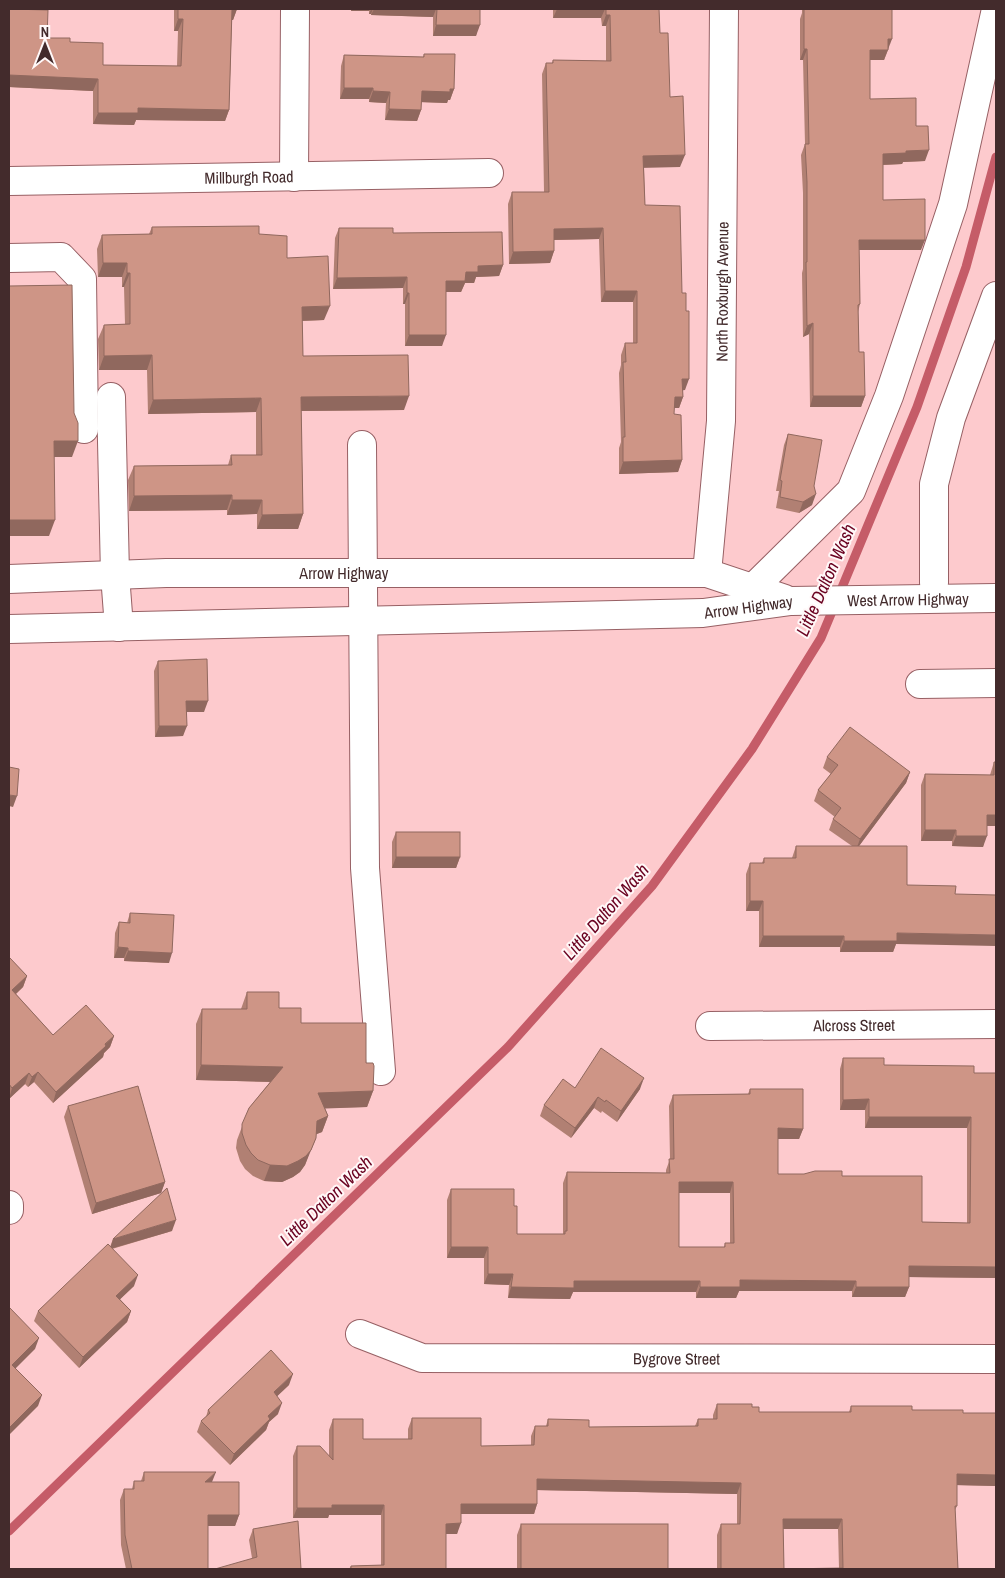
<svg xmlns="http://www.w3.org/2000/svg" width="1005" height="1578" font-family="'Archivo Narrow',sans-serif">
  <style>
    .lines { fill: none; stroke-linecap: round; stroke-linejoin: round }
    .stream { stroke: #c55c68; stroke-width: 9 }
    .minor-casing { stroke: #976064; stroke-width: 30 }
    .major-casing { stroke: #976064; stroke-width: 30 }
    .minor { stroke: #fff; stroke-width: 28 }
    .major { stroke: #fff; stroke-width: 28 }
    .wall { fill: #b18073; fill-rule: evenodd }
    .shaded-wall { fill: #90685e }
    .building { fill: #ce9586; stroke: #90685e; fill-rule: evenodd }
    .labels { text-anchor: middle; stroke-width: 4; stroke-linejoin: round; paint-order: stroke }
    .street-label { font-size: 16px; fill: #432b2c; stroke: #fff8f8 }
    .water-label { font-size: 18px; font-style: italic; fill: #6a0220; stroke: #fff8f8 }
  </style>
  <rect width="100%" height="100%" fill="#fdcacd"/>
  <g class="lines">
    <polyline class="stream" points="9,1531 508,1047 652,886 752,749 821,638 917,407 966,267 996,157"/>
    <defs>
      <g id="minor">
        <polyline points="294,177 295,9"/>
        <path id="s1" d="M9,181L489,173"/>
        <polyline points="9,258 61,257 82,279 84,429"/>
        <polyline points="111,397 115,575 119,627"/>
        <polyline points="362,445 365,868 381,1071"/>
        <path id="s2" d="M707,573L721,421L724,9"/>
        <polyline points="934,583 934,484 951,418 996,296"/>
        <polyline points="752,589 851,491 889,396 953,204 996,9"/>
        <polyline points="920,684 996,683"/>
        <path id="s3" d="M710,1026L996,1024"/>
        <polyline points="9,1205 9,1210"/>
        <path id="s4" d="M360,1334L422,1358L996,1359"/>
      </g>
      <g id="major">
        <path id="s5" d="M9,579L166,573H707L785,599"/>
        <path id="s6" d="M9,629L703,613L791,601L996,598"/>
      </g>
    </defs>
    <use href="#minor" class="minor-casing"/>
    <use href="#major" class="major-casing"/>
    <use href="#minor" class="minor"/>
    <use href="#major" class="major"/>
  </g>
  <g class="wall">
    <polygon points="9,9 47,38 70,42 103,65 177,66 178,31 174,31 174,9 237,9 233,20 232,20 229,110 225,121 136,120 134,125 93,124 93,91 9,87"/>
    <polygon points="345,9 480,9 476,36 433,36 433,17 371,15 371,14 369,14 369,11 351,11 351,9"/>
    <polygon points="553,9 659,9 660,33 680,167 644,167 645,205 685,390 682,390 683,397 679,408 674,408 674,414 682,460 678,472 619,474 619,448 621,442 619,373 621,365 621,355 625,343 633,343 633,302 601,302 599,239 554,240 554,251 550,263 509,264 508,204 512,192 544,192 542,74 546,63 552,63 553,60 606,61 606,26 602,26 601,18 553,18"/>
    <polygon points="802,9 892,9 888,50 884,60 870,60 870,99 916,126 925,161 903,162 902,164 883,165 883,200 921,250 859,250 860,304 858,312 859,352 865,396 861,407 810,407 809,334 803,337 802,273 803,269 803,193 801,155 805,144 803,60 800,60 800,19 802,13"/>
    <polygon points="424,54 454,89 450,100 448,100 447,103 421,102 421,110 417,121 385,120 386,103 369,102 369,99 340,99 341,66 344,55 423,57"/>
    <polygon points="152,227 259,234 287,258 324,320 302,321 303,356 404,410 301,411 303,514 298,529 257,529 257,514 227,515 227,510 129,511 128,480 134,466 228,465 231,455 256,455 256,412 148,414 147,370 99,370 98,339 104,325 125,324 124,287 122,287 122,277 98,277 97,249 102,235 149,234"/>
    <polygon points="339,228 393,233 503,265 499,276 476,277 474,283 465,283 461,292 446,292 442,346 405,346 405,304 403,304 403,288 333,289 335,238"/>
    <polygon points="788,434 814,486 812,505 799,513 776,508 779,491 776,491 784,445"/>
    <polygon points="158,661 204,712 187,712 183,736 155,737 154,671"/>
    <polygon points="827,757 910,772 906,783 859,846 896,944 893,952 840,952 840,947 759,947 759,911 746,911 746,874 750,863 762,863 764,858 792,858 796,846 852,846 829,830 833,819 835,817 814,801 818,790 831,774 823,768"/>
    <polygon points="994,762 996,826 987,826 983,847 952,846 952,841 921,841 921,785 925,774 990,775"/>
    <polygon points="396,832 460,857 456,868 392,868 392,842"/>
    <polygon points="130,913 169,963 124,961 124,958 114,958 115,933 119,922 127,923"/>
    <polygon points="9,958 27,976 23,987 16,994 53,1035 114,1036 110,1047 104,1053 103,1057 53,1103 34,1082 28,1087 25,1084 9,1099"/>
    <polygon points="247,992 279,1008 301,1023 366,1063 373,1091 367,1107 325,1108 328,1116 322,1132 316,1134 305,1165 300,1172 293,1177 282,1182 264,1181 253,1176 245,1169 240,1161 236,1148 237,1140 249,1108 270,1082 196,1080 196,1024 202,1009 241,1009"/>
    <path d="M843,1058L884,1065L974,1073H996V1278L909,1277V1287L905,1297H852V1291H739L736,1298H696V1292H573L570,1299L508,1298L509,1285L484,1284V1258H447V1200L451,1189L514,1206L517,1234H563V1183L567,1172L666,1173V1170L670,1159L669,1106L673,1095L748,1094L750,1089L803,1129L799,1139H778V1174L842,1176L922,1222L967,1223V1128H865V1110H840V1069ZM679,1193H730V1243H725L724,1247H679Z"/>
    <polygon points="575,1088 640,1089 617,1122 602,1111 601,1113 594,1108 571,1138 540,1116 544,1105"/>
    <polygon points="68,1106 165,1182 161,1193 92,1214 64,1117"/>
    <polygon points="172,1231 112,1249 134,1286 120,1299 131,1311 127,1322 79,1368 34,1321 38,1311 110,1247 113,1239"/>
    <polygon points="289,1385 277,1396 278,1414 269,1422 266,1430 230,1465 197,1432 201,1421 206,1417 208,1410"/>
    <path d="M717,1404L752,1407L759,1412H849L851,1406L963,1413H996V1486L957,1485V1506L955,1510L958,1569H717V1535L721,1524H737V1494L537,1490V1504L534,1514H461L457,1534H446V1569H349L351,1566L381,1565V1515H329L328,1518H293V1456L297,1446L329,1456V1430L333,1419L363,1439H408V1429L412,1418L481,1446L531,1445V1436L535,1426H546L548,1419L589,1427L695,1426L698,1419H713V1415ZM783,1529H838L839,1568L784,1569Z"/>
    <polygon points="144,1472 212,1482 239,1515 235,1526 208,1526 208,1569 126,1569 121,1545 120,1500 124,1489 132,1489 134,1481 141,1481"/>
    <polygon points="521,1524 668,1569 517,1569 517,1535"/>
    <polygon points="253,1529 301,1569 252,1558 249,1540"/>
  </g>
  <g class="shaded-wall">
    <polygon points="232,9 237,9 233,20 228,20"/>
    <polygon points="352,9 370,9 369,11 351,11"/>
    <polygon points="371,9 373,9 371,14 369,14"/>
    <polygon points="374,9 436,9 433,17 371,15"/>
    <polygon points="557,9 605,9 601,18 553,18"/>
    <polygon points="606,15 610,15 606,26 602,26"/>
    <polygon points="178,19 183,19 178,31 174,31"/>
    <polygon points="436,25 480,25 476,36 433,36"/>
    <polygon points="888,39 892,39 884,60 866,60 870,50"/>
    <polygon points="804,49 807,49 803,60 800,60"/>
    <polygon points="9,75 98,79 93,91 9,87"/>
    <polygon points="344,88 373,88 369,99 340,99"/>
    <polygon points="450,89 454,89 450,100 448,100 447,103 418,102 422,91"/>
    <polygon points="373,91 390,92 386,103 369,102"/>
    <polygon points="138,108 229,110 225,121 136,120 134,125 93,124 98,113"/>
    <polygon points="389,109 421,110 417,121 385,120"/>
    <polygon points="929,150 925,161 903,162 902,164 879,165 883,154 906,151"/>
    <polygon points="685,155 680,167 639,168 643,156"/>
    <polygon points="603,228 599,239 550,240 554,229"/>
    <polygon points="859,240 925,240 921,250 855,250"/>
    <polygon points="554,251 550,263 509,264 513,252"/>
    <polygon points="103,263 127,263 122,277 98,277"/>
    <polygon points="503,265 499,276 476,277 474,283 465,283 461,292 442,292 446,281 478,266"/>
    <polygon points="127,273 130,273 124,287 122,287"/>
    <polygon points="407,277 403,288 333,289 337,278"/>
    <polygon points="605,291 637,291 633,302 601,302"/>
    <polygon points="407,293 409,293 405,304 403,304"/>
    <polygon points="330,306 324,320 297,321 302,307"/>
    <polygon points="813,323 809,334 803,337 807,326"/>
    <polygon points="409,335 446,335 442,346 405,346"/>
    <polygon points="152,355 147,370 99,370 104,356"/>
    <polygon points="682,379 689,379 685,390 678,391"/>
    <polygon points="409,396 404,410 296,411 301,397"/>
    <polygon points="813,396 865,396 861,407 810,407"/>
    <polygon points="675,397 683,397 679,408 671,408"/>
    <polygon points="261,398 256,412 148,414 153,400"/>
    <polygon points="54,441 78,441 72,457 48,457"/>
    <polygon points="682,460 678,472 619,474 623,462"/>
    <polygon points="816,494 812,505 799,513 803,502"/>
    <polygon points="232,495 227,510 129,511 134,496"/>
    <polygon points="232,500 262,500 257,514 227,515"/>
    <polygon points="303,514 298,529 257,529 262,515"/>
    <polygon points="9,520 55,520 49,536 9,536"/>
    <polygon points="186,701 208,701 204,712 183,712"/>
    <polygon points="159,726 187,726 183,736 155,737"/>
    <polygon points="910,772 906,783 856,850 860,839"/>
    <polygon points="9,795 17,796 13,807 9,806"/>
    <polygon points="987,815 996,815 996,826 983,826"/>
    <polygon points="925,830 956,830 952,841 921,841"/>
    <polygon points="956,836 987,836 983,847 952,846"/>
    <polygon points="396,857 460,857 456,868 392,868"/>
    <polygon points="750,901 763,901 759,911 746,911"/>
    <polygon points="897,933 996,935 996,946 896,944 893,952 840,952 844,941"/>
    <polygon points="763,936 844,936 840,947 759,947"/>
    <polygon points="118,947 128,948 124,958 114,958"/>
    <polygon points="128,951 172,953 169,963 124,961"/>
    <polygon points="27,976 23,987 9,1000 12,990"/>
    <polygon points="114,1036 110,1047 104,1053 103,1057 53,1103 56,1092"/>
    <polygon points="201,1065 283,1067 277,1082 196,1080"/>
    <polygon points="38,1072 34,1082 28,1087 32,1077"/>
    <polygon points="29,1073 25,1084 9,1099 12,1088"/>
    <polygon points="644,1078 640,1089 617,1122 621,1111"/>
    <polygon points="373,1091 367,1107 312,1109 318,1093"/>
    <polygon points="598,1097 594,1108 571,1138 575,1128"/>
    <polygon points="869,1099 865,1110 840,1110 843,1100"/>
    <polygon points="328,1116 322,1132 312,1136 317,1121"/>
    <polygon points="869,1117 971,1117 967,1128 865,1128"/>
    <polygon points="778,1128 803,1129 799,1139 774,1139"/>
    <polygon points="316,1138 305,1165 300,1172 293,1177 282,1182 264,1181 270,1165"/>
    <polygon points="165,1182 161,1193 92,1214 96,1203"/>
    <polygon points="679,1182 733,1182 730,1193 675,1193"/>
    <polygon points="176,1220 172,1231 110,1249 113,1239"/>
    <polygon points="451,1247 488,1247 484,1258 447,1258"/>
    <polygon points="909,1266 996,1267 996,1278 905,1277"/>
    <polygon points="488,1274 513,1274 509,1285 484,1284"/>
    <polygon points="138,1275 134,1286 112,1307 116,1296"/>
    <polygon points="740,1280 856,1281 852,1291 739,1291 736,1298 696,1298 700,1287"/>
    <polygon points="574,1281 700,1281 696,1292 573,1292 570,1299 508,1298 511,1287"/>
    <polygon points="856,1287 909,1287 905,1297 852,1297"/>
    <polygon points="131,1311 127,1322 79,1368 83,1357"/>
    <polygon points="39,1338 35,1349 9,1375 12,1365"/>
    <polygon points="293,1374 289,1385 270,1403 274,1392"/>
    <polygon points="42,1395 38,1406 9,1435 9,1428"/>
    <polygon points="282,1403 278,1414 269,1422 266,1430 230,1465 234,1454 268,1416"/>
    <polygon points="216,1472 212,1482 205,1482"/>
    <polygon points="957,1474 996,1475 996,1486 953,1485"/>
    <polygon points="537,1479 741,1483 737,1494 534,1490"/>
    <polygon points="461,1504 537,1504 534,1514 457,1514"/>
    <polygon points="332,1505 384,1505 381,1515 329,1515 328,1518 293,1518 297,1508"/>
    <polygon points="208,1515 239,1515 235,1526 204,1526"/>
    <polygon points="783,1519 842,1519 838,1529 779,1529"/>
    <polygon points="461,1523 457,1534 443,1534 446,1524"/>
  </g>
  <g class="building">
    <polygon points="9,9 48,10 47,38 70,38 70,42 103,43 103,65 181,66 183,19 178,19 178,9 232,9 229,110 138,108 138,113 98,113 98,79 9,75"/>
    <polygon points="437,9 480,9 480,25 436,25"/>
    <polygon points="606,9 659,9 660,33 668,33 670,97 683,96 685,155 643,156 645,205 680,206 682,293 686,293 686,311 689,311 689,379 682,379 683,397 675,397 674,414 681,415 682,460 623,462 623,437 625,437 623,362 626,362 625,343 637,343 637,291 605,291 603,228 554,229 554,251 513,252 512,192 549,192 546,63 553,63 553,60 611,61 610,15 606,15"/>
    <polygon points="804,9 892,9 892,39 888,39 888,50 870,50 870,99 916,98 916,126 928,126 929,150 906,151 906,153 883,154 883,200 925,199 925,240 859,240 860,304 858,305 859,352 864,352 865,396 813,396 813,323 807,326 806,262 807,262 807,182 805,144 809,144 807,49 804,49"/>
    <polygon points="424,54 455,54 454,89 450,89 450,92 422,91 421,110 389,109 390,92 373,91 373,88 344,88 344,55 424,57"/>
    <polygon points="259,226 259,234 287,236 287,258 328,256 330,306 302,307 303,356 408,355 409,396 301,397 303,514 262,515 262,500 232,500 232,495 134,496 134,466 232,465 231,455 262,455 261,398 153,400 152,355 104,356 104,325 130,324 130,273 127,273 127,263 103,263 102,235 152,234 152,227"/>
    <polygon points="339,228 393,228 393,233 502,232 503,265 478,266 478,272 466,272 465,281 446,281 446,335 409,335 409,293 407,293 407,277 337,278"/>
    <polygon points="72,285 74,413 78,423 78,441 54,441 55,520 9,520 9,286"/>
    <polygon points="788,434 822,440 814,486 816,494 803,502 780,497 782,481 780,480"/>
    <polygon points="207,659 208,701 186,701 187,726 159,726 158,661"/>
    <polygon points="850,727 910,772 860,839 833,819 841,808 818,790 838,765 827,757"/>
    <polygon points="994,762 996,762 996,815 987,815 987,836 956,836 956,830 925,830 925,774 994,775"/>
    <polygon points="9,767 19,769 17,796 9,795"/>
    <rect x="396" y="832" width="64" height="25"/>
    <polygon points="796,846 907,846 907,885 956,886 955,894 996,895 996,935 897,933 897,941 844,941 844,936 763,936 763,901 750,901 750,863 764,863 764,858 796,858"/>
    <polygon points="130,913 174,915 172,953 128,951 128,948 118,947 119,922 130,923"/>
    <polygon points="9,958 10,958 27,976 12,990 53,1035 86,1005 114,1036 105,1044 106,1046 56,1092 38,1072 32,1077 29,1073 12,1088 9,1084"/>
    <polygon points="247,992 279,992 279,1008 301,1008 301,1023 366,1023 366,1063 373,1063 374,1066 373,1091 318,1093 328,1116 317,1121 316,1138 311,1150 306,1156 298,1161 287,1166 270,1165 258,1160 251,1153 246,1145 242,1133 242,1124 249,1108 283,1067 201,1065 202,1009 247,1009"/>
    <polygon points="601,1048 644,1078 621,1111 606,1100 605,1102 598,1097 575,1128 544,1105 563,1079 575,1088"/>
    <path d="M843,1058H884V1065L974,1066V1073H996V1267L909,1266V1287H856V1281L740,1280V1287H700V1281H574V1288L511,1287L513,1274H488V1247H451V1189H514V1206H517V1234H565V1231H567V1172L670,1173L669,1159H674L673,1095L750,1094V1089H803V1129L778,1128V1174H804L815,1171H842V1176H922V1222L970,1223L971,1117H869V1099L843,1100ZM679,1182H733L734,1243H725V1247H679Z"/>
    <polygon points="138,1086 165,1182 96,1203 68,1106"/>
    <polygon points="167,1188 176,1220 113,1239"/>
    <polygon points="108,1244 138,1275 116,1296 131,1311 83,1357 38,1311"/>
    <polygon points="9,1307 39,1338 12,1365 42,1395 9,1428"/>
    <polygon points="271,1350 293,1374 274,1392 282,1403 268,1416 270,1419 234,1454 201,1421 210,1413 208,1410"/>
    <path d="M717,1404H752V1407H759V1412H851V1406H912V1410H963V1413H996V1475L957,1474V1506H955L958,1569H721V1524H740L741,1483L537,1479V1504H461V1523L446,1524V1569H351V1566L384,1565V1505H332V1508H297V1446H320L333,1460V1419H363V1439H412V1418H481V1446L534,1445L535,1426H548V1419L589,1420V1427L698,1426V1419H717ZM783,1519H842L843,1568L784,1569Z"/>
    <polygon points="144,1472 216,1472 205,1482 239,1482 239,1515 208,1515 208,1569 132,1569 125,1535 124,1489 134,1489 134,1481 144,1481"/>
    <polygon points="298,1521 301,1569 215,1569 257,1557 253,1529"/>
    <rect x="521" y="1524" width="147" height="45"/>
  </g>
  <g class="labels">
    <g class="street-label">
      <text dy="6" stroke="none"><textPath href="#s1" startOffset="240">Millburgh Road</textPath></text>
      <text dy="6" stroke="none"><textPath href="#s2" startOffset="282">North Roxburgh Avenue</textPath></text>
      <text dy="6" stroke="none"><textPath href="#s5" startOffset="335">Arrow Highway</textPath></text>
      <text dy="6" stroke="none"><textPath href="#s6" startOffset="900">West Arrow Highway</textPath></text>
      <text dy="6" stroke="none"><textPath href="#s6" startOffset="740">Arrow Highway</textPath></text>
      <text dy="6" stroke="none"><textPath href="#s3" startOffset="144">Alcross Street</textPath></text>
      <text dy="6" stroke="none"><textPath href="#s4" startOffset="321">Bygrove Street</textPath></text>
    </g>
    <g class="water-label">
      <text transform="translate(826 580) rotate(-66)" y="6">Little Dalton Wash</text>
      <text transform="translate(606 912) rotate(-49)" y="6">Little Dalton Wash</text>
      <text transform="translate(326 1201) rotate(-44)" y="6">Little Dalton Wash</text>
    </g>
  </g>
  <rect width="1005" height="1578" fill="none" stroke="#432b2c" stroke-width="20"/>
  <g transform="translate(45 45)" stroke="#fff8f8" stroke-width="4" paint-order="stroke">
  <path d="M0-4L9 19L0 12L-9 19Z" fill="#432b2c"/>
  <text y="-8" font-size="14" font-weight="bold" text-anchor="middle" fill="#432b2c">N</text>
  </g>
</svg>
